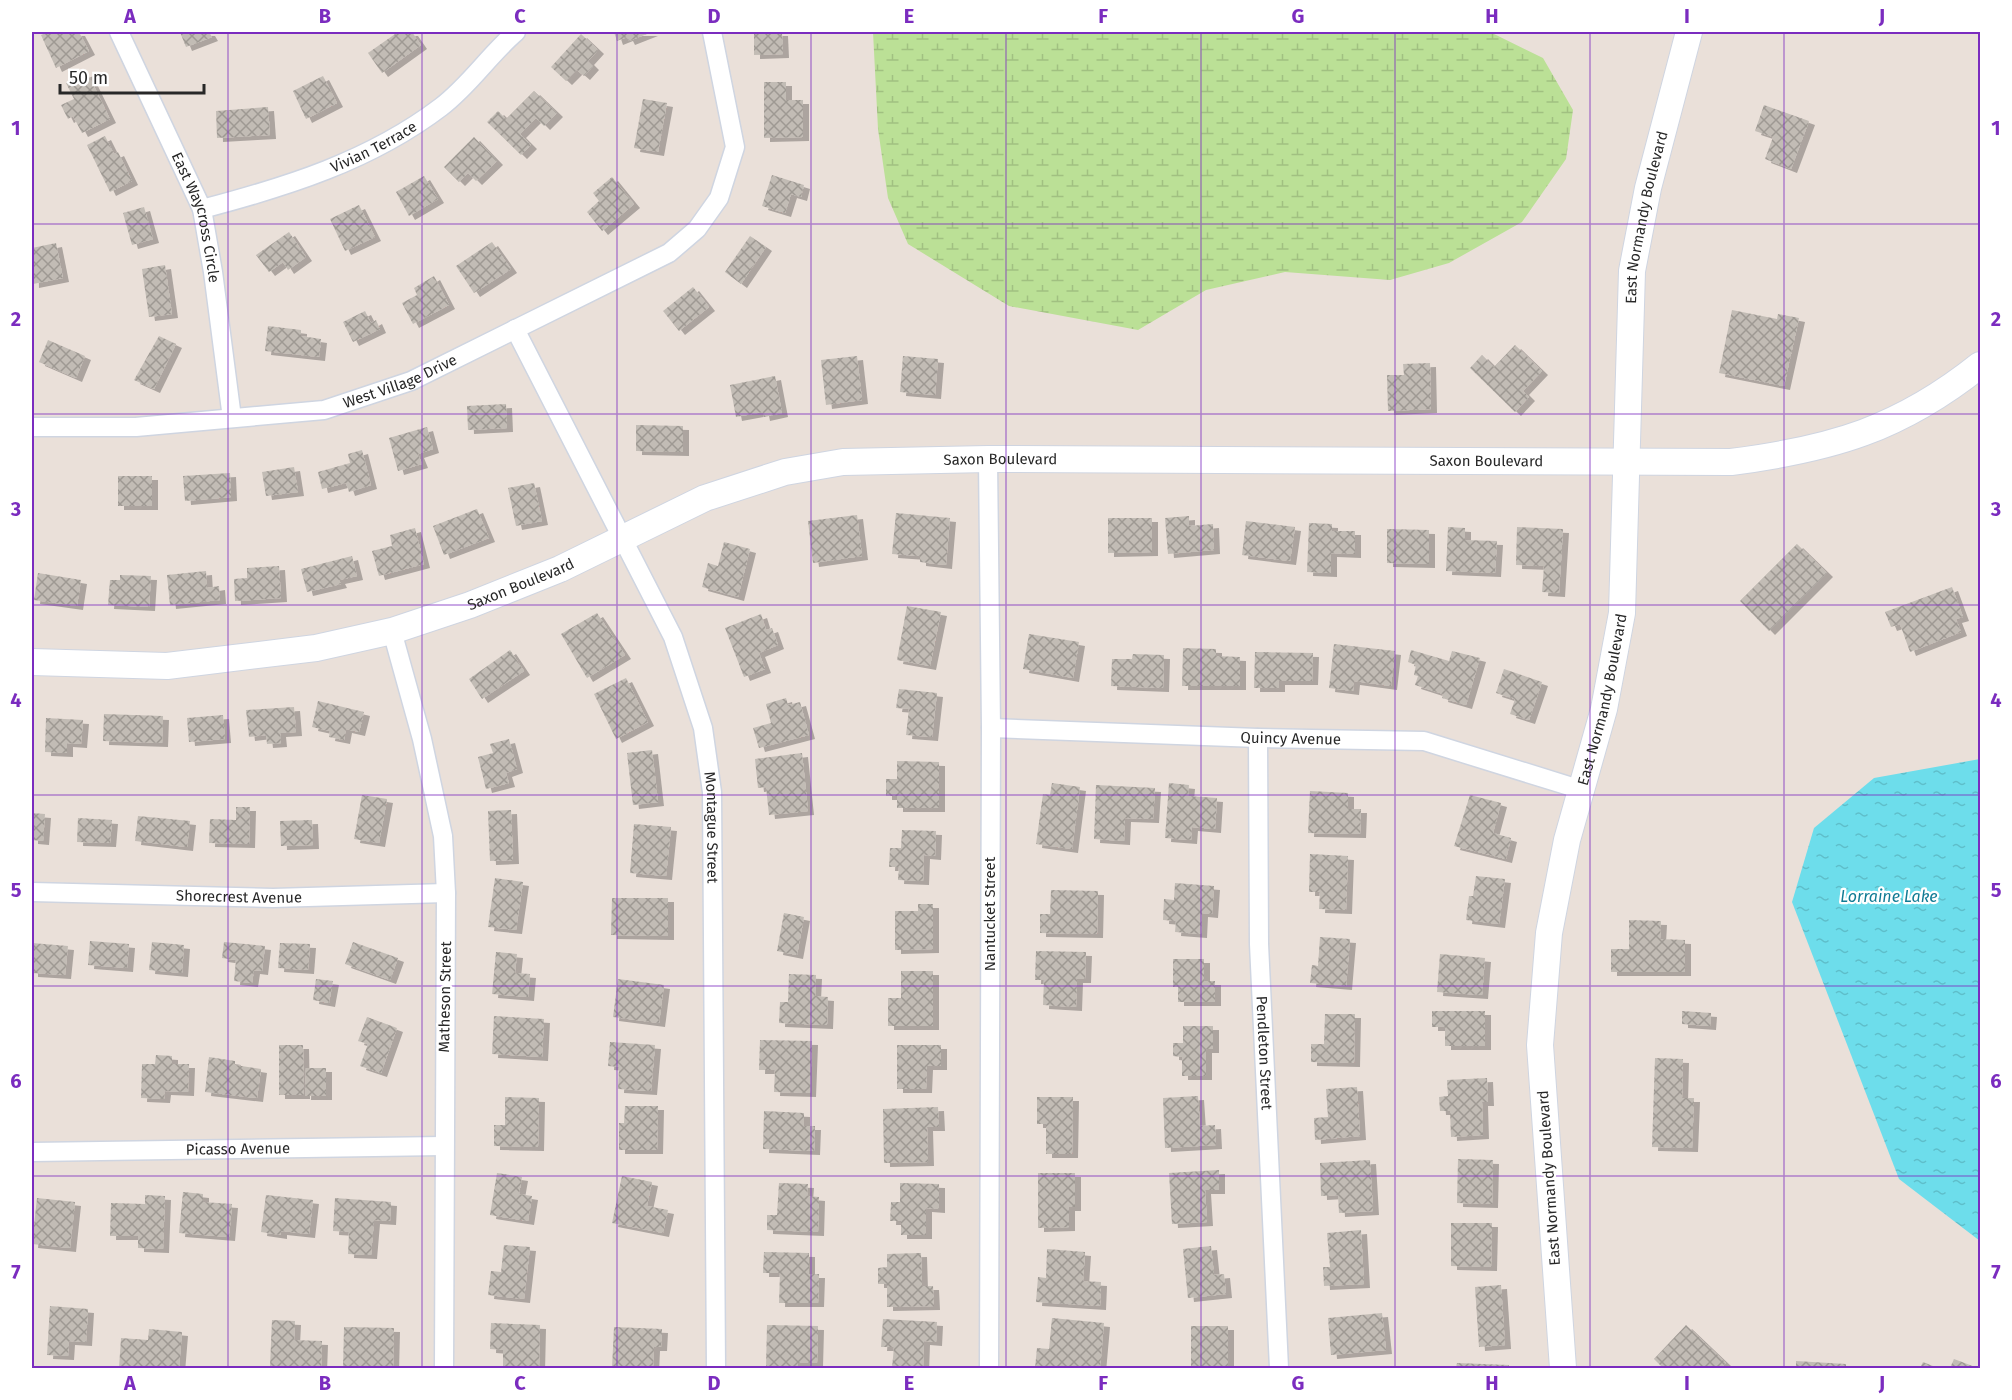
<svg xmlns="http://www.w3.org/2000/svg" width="2012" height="1400" font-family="'Fira Sans',sans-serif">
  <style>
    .wetland { fill: url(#wetland-marsh) }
    .water { fill: url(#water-ripples) }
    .building { fill: url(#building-cross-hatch); filter: url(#shadow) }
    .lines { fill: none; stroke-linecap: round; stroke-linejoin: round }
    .street-casing { stroke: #cfd5e1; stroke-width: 21 }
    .secondary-casing { stroke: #cfd5e1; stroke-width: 28 }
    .street { stroke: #fff; stroke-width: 18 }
    .secondary { stroke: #fff; stroke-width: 26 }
    .grid { fill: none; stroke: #7b2cbf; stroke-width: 1.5; stroke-opacity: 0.55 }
    .labels { text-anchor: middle; stroke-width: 4.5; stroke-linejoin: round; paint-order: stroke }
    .street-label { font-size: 15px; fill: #282828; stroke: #fff }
    .water-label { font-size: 16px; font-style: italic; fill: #107b94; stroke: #fff }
    .neatline { fill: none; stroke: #7b2cbf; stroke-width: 2 }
    .grid-label { font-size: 20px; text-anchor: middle; font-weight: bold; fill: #7b2cbf }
  </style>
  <defs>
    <pattern id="wetland-marsh" width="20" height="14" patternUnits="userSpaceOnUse" patternTransform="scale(1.5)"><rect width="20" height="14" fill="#bbe096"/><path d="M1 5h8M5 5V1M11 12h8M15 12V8" fill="none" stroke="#a1c081"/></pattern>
    <pattern id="water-ripples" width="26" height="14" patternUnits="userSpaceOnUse" patternTransform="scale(1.5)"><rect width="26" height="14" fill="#6dddeb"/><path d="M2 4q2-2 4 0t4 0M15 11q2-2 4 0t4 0" fill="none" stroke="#5ebeca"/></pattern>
    <pattern id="building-cross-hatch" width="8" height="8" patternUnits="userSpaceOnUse" patternTransform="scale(1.5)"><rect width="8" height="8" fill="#c2bcb5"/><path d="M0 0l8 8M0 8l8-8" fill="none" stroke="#9e9993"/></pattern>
    <filter id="shadow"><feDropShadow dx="6" dy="4" stdDeviation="0" flood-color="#0004"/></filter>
  </defs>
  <rect width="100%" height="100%" fill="#eae0d9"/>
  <polygon class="wetland" points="873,32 1490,32 1543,58 1573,110 1566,159 1522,222 1449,263 1390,280 1285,272 1206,290 1138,330 1009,306 908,244 888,198 878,129"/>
  <polygon class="water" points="1980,759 1980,1241 1899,1179 1792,902 1814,828 1874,778"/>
  <g class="building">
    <polygon points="48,32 79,32 89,51 56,68 41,35"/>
    <polygon points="180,32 209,32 212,37 186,47"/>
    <polygon points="398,32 412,32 421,45 382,73 368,53"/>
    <polygon points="614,32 652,32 629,41 627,37 617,41"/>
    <polygon points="754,32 782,32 783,54 754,55"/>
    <polygon points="581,34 598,50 588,61 593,66 584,76 577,70 566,81 551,67"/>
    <polygon points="87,72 110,119 82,133 73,116 68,119 61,105 74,99 66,83"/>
    <polygon points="323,76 337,103 306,119 293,91"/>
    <polygon points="764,82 786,82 786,100 803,100 803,137 764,138"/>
    <polygon points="534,91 557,113 544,126 536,118 520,134 531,145 521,155 487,122 498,111 506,119"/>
    <polygon points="643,99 667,103 658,152 634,148"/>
    <polygon points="1764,105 1809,121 1791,169 1765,159 1773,137 1755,131"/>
    <polygon points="268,107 270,135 217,138 216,111"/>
    <polygon points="105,136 114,154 118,152 132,181 110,192 87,145"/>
    <polygon points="474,137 497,161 476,181 468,173 459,182 444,167"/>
    <polygon points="772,175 804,185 801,197 791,194 785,213 762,206"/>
    <polygon points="424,176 438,199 409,216 396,192"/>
    <polygon points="612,177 634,204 602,231 587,212 599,201 593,193"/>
    <polygon points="359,205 375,237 345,251 330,219"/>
    <polygon points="144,207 153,239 132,245 123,213"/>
    <polygon points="289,232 306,257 288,270 283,262 269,272 256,255"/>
    <polygon points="750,236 766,247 741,284 725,272"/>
    <polygon points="492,242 511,269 474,293 456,266"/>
    <polygon points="56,243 63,278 33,284 32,248"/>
    <polygon points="165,265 172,314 149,317 142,269"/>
    <polygon points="434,276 449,305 413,324 402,303 417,295 414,288"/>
    <polygon points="693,287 709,307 679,331 663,311"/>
    <polygon points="1732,310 1777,319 1778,314 1799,318 1784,386 1719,373"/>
    <polygon points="365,311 371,323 376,320 380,329 353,342 343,322"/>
    <polygon points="268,326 301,330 301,336 321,339 319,357 265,351"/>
    <polygon points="159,336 176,344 154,389 134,380"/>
    <polygon points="48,340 85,356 76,378 39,362"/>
    <polygon points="1515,345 1542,371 1523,391 1529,397 1515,412 1470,368 1482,355 1494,367"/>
    <polygon points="857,356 862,400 826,405 821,360"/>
    <polygon points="903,356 938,359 935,395 900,392"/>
    <polygon points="1430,363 1431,409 1388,411 1387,375 1404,375 1403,364"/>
    <polygon points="775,376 782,413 764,417 763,412 736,417 730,385"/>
    <polygon points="506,404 507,428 468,430 467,406"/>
    <polygon points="636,425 683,426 683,452 636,451"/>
    <polygon points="427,427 433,449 418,454 422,464 398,471 389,438"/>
    <polygon points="362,450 371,485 349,492 346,483 322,489 318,472 350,463 348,454"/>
    <polygon points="294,467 298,492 266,496 262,472"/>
    <polygon points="230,473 231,497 185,501 183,476"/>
    <rect x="118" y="476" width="34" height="30"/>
    <polygon points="534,483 542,521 516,526 508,488"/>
    <polygon points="477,509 489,538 444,555 433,526"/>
    <polygon points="896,513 950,518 946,565 920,562 920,556 892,554"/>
    <polygon points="857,515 862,556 813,563 808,521"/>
    <polygon points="1189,516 1189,526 1213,524 1214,550 1168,554 1165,518"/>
    <polygon points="1108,518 1152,518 1152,552 1108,553"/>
    <polygon points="1246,521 1295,527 1290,561 1242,555"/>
    <polygon points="1309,523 1332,524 1332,531 1355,531 1355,554 1331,553 1331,573 1307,572"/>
    <polygon points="1448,527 1465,528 1465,540 1497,541 1495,573 1446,571"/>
    <polygon points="1517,527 1563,529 1559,593 1542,592 1544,566 1516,565"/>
    <polygon points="415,528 424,564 379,576 372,551 392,546 390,535"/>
    <polygon points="1387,529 1429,530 1429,564 1387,563"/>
    <polygon points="724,542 750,549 738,597 702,587 708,563 718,566"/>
    <polygon points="1797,544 1827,573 1769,631 1740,601"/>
    <polygon points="352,556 357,576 339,580 341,584 307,592 301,569"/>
    <polygon points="279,566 281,598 235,601 234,579 247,578 247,568"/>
    <polygon points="206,571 207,588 219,586 220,600 170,605 167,575"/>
    <polygon points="38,573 81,580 77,606 34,600"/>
    <polygon points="120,575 151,576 149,607 108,605 110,580 120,580"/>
    <polygon points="1952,587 1963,617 1956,619 1961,632 1910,652 1900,624 1891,627 1885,612"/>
    <polygon points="907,606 941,612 930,666 897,660"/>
    <polygon points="597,613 625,655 587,678 561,634"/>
    <polygon points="761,614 766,630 772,628 778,645 759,653 765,669 744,677 725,628"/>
    <polygon points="1029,634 1079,642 1073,678 1023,669"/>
    <polygon points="1334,644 1395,651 1391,686 1354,681 1353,691 1329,688"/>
    <polygon points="1183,648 1216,649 1216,656 1240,657 1240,686 1182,686"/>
    <polygon points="510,650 524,671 482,699 469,679"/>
    <polygon points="1411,650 1449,661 1452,651 1480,658 1466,705 1442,698 1443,694 1415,685 1418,676 1414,675 1416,665 1408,662"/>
    <polygon points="1255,652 1313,653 1312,681 1279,681 1279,688 1254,688"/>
    <polygon points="1133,654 1164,655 1163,688 1111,686 1112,659 1132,659"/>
    <polygon points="1504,669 1542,682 1529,720 1510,714 1515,699 1496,693"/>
    <polygon points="626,678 648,722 616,739 594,694"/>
    <polygon points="899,689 937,693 932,737 906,735 909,709 896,708"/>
    <polygon points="786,698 788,705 800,702 809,735 759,748 753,728 771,723 766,704"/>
    <polygon points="318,701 364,712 359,732 346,729 344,740 329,737 330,731 312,727"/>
    <polygon points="294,707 296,732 280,733 281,743 267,744 266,735 249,737 246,710"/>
    <polygon points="104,714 163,716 162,743 103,741"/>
    <polygon points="223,715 225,739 189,742 187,718"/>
    <polygon points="46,718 83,720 81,744 67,743 67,753 45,752"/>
    <polygon points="509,739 517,769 506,773 509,783 486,789 478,757 493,753 490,744"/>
    <polygon points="652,750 658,802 633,805 627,753"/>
    <polygon points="802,753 808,811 769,815 766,787 758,788 755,759"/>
    <polygon points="897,761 939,762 939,808 897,808 897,796 886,796 886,779 897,779"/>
    <polygon points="1052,783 1080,787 1072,849 1036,844 1043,794 1050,795"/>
    <polygon points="1169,783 1189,785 1188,796 1217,798 1215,829 1192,827 1191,840 1165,838"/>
    <polygon points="1096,785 1155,788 1153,819 1125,818 1124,841 1094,839"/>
    <polygon points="1310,791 1348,793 1348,809 1361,809 1360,834 1308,833"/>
    <polygon points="362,795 387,799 379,843 354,839"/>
    <polygon points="1470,795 1501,803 1493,833 1511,838 1506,859 1454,846"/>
    <polygon points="236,807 250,807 249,844 209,843 210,819 236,820"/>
    <polygon points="511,810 513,860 490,861 488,811"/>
    <polygon points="32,813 45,814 43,841 32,840"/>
    <polygon points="138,816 190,821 187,847 135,841"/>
    <polygon points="78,818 112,820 110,843 77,842"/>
    <polygon points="312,820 313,845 281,846 280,821"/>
    <polygon points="634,824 671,827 666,876 630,873"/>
    <polygon points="902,830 936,831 935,856 924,855 923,881 898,880 899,867 889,867 890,848 901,848"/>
    <polygon points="1310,854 1348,856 1346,910 1319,909 1320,892 1309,892"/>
    <polygon points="1476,876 1505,879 1499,924 1466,920 1469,896 1473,896"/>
    <polygon points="495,878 523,882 516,930 488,927"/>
    <polygon points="1175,883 1214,886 1212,914 1202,913 1201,934 1175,932 1176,921 1163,920 1164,899 1174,900"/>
    <polygon points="1051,890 1098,891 1097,934 1040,933 1040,914 1050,914"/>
    <polygon points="612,898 668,898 668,936 611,935"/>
    <polygon points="918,904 933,904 933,949 895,950 895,911 918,911"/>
    <polygon points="784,913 804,917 797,955 777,951"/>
    <polygon points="1629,920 1661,921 1660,939 1685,940 1685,972 1611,972 1611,949 1629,949"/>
    <polygon points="1320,937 1350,939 1346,986 1310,983 1312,965 1318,966"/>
    <polygon points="90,941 129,944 127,968 88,965"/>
    <polygon points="152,942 184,945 182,973 149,970"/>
    <polygon points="224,942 265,946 262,971 254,970 252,983 234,981 236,960 222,958"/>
    <polygon points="353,942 398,958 390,980 345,964"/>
    <polygon points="32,943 68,946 65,975 32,973"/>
    <polygon points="280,943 310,944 308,970 278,968"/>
    <polygon points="1036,951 1086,952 1085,979 1077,979 1076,1007 1043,1005 1044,980 1035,980"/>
    <polygon points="496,952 517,954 515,973 530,974 528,997 492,994"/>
    <polygon points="1440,954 1485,958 1482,995 1437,992"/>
    <polygon points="1173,959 1204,959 1204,981 1215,981 1215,1002 1178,1002 1178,987 1173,987"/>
    <polygon points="901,971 933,971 933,1026 888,1026 888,998 901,998"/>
    <polygon points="789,974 816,975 815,996 828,997 827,1025 779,1023 780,1002 788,1002"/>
    <polygon points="316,979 333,981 329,1003 313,1000"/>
    <polygon points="618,979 664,985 659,1023 613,1017"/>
    <polygon points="1432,1011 1485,1011 1485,1046 1445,1046 1445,1027 1432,1027"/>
    <polygon points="1682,1011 1711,1013 1710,1026 1682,1024"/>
    <polygon points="1325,1014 1355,1014 1354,1063 1311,1062 1311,1044 1324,1044"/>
    <polygon points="494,1016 544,1019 542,1057 492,1054"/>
    <polygon points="367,1017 397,1028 381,1073 360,1066 368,1044 358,1041"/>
    <polygon points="1183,1026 1213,1026 1213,1049 1206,1049 1206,1076 1182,1076 1182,1057 1173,1056 1173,1043 1183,1043"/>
    <polygon points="760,1040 812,1041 810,1093 774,1092 775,1070 759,1070"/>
    <polygon points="610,1042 655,1045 651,1091 618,1089 619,1067 608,1066"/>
    <polygon points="279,1045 303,1045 304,1095 279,1095"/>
    <polygon points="897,1045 941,1045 941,1066 927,1066 926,1089 897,1089"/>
    <polygon points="156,1055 172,1056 172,1064 189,1064 188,1092 165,1091 164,1099 141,1098 142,1064 155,1064"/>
    <polygon points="209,1057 235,1061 235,1065 261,1069 257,1098 205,1092"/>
    <polygon points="1655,1058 1683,1059 1682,1098 1694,1098 1692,1148 1652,1147"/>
    <polygon points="306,1068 326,1068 326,1096 305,1096"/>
    <polygon points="1487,1078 1488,1102 1482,1102 1483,1135 1451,1137 1450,1111 1440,1111 1439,1097 1448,1096 1447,1080"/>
    <polygon points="1357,1087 1360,1136 1315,1140 1314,1118 1328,1117 1326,1089"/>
    <polygon points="1198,1096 1200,1126 1215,1125 1216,1145 1165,1148 1163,1098"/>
    <polygon points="505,1097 539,1098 538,1147 494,1146 494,1125 505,1125"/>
    <polygon points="1037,1097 1073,1097 1072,1154 1046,1154 1046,1124 1037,1124"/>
    <polygon points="625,1106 658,1106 657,1150 619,1150 619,1123 624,1123"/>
    <polygon points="938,1107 939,1127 927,1127 928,1162 884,1163 883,1109"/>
    <polygon points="764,1111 804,1113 804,1126 815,1126 814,1151 763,1149"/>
    <polygon points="1458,1159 1493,1160 1492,1204 1457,1203"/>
    <polygon points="1370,1160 1373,1211 1339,1213 1338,1195 1321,1196 1320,1163"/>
    <polygon points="1219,1170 1219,1190 1205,1190 1207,1222 1172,1224 1169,1173"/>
    <polygon points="497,1173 522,1177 519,1194 532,1196 528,1221 490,1215"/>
    <polygon points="1038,1173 1075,1173 1075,1207 1069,1207 1069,1227 1038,1228"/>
    <polygon points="622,1176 652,1182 647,1206 668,1210 663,1233 612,1223"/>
    <polygon points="779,1183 808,1184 807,1196 819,1197 818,1232 767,1230 767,1215 777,1215"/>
    <polygon points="900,1183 939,1184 939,1209 926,1208 926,1235 901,1235 901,1221 890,1221 891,1202 900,1202"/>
    <polygon points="183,1192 203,1194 203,1202 232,1204 229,1237 179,1233"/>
    <polygon points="145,1195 165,1196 163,1249 138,1248 138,1236 110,1236 111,1203 145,1204"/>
    <polygon points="266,1195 313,1200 309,1234 281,1231 281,1235 261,1232"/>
    <polygon points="37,1198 75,1202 70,1248 32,1244"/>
    <polygon points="335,1198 391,1202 390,1221 374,1220 371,1255 348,1254 349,1232 333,1231"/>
    <polygon points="1451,1223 1492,1223 1491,1267 1451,1266"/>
    <polygon points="1361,1230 1364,1284 1324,1286 1323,1267 1330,1267 1327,1233"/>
    <polygon points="504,1245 530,1247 524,1299 488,1295 491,1271 501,1272"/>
    <polygon points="1211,1246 1214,1275 1224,1274 1226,1294 1188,1298 1183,1249"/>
    <polygon points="1047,1249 1085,1252 1083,1281 1101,1282 1100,1306 1036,1302 1038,1277 1046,1278"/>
    <polygon points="764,1252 809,1253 809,1274 819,1274 818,1303 779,1303 780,1273 763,1273"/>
    <polygon points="921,1253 922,1286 933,1286 934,1306 887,1307 887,1284 878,1284 878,1268 887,1267 887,1254"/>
    <polygon points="1501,1285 1505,1345 1479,1347 1475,1287"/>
    <polygon points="50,1306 88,1309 86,1342 69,1341 68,1356 47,1355"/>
    <polygon points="1382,1313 1386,1350 1331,1355 1328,1318"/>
    <polygon points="1052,1318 1104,1323 1100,1368 1035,1368 1037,1348 1049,1349"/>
    <polygon points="883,1319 937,1322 936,1342 924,1341 923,1368 892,1368 894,1347 881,1347"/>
    <polygon points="272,1320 295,1321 294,1340 322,1341 321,1368 270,1366"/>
    <polygon points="491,1323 540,1325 539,1368 503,1368 503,1350 490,1349"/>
    <polygon points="767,1325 818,1326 817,1363 798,1363 798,1368 766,1368"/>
    <polygon points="1686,1325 1726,1363 1721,1368 1663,1368 1654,1359"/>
    <rect x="1191" y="1326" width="37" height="42"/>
    <polygon points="344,1327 394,1328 393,1368 343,1368"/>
    <polygon points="614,1327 662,1329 661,1347 654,1347 653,1368 612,1368"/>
    <polygon points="149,1329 182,1332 179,1368 119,1368 121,1338 148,1340"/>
    <polygon points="1954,1359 1978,1368 1950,1368"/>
    <polygon points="1796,1361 1846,1364 1846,1368 1796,1368"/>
    <polygon points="1923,1362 1938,1368 1920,1368"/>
    <polygon points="1457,1363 1509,1365 1509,1368 1456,1368"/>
  </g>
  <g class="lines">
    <defs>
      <g id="street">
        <path id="s1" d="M119,32L202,209L213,272L232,418"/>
        <path id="s2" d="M202,209C286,187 370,161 441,107C470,85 489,55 516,32"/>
        <path id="s3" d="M515,329L673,637L703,728L712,792L716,1368"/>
        <path id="s4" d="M32,427H136L324,410L411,381L669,253L697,229L719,198L735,147L712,32"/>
        <polyline points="988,459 991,728 989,1368"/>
        <polyline points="392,631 422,739 443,836 446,893 444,1368"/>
        <path id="s5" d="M991,728L1258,738L1424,741L1582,790"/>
        <path id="s6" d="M1258,738L1259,944L1279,1368"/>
        <path id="s7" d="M32,892L273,898L446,893"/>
        <path id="s8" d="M32,1152L443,1146"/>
      </g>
      <g id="secondary">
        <path id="s9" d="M32,662L167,666L316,648L392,631L470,605L560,569L705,498L785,472L843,462L988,459L1731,462C1832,449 1900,429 1980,365"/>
        <path id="s10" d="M1563,1368L1540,1045L1549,933L1567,840L1604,709L1622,613L1632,271L1648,188L1689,32"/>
      </g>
    </defs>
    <use href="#street" class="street-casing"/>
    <use href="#secondary" class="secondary-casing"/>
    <use href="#street" class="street"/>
    <use href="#secondary" class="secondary"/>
  </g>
  <path class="grid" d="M228,32V1368M422,32V1368M617,32V1368M811,32V1368M1006,32V1368M1201,32V1368M1395,32V1368M1590,32V1368M1784,32V1368M32,224H1980M32,414H1980M32,605H1980M32,795H1980M32,986H1980M32,1176H1980"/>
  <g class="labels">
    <g class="street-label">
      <text dy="5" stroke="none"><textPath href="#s2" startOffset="183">Vivian Terrace</textPath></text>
      <text dy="5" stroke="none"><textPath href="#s10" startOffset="1162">East Normandy Boulevard</textPath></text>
      <text dy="5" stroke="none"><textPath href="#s1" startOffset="202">East Waycross Circle</textPath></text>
      <text dy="5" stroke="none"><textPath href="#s4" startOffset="374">West Village Drive</textPath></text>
      <text dy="5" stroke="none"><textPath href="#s9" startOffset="1004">Saxon Boulevard</textPath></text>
      <text dy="5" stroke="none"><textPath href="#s9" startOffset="1490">Saxon Boulevard</textPath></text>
      <text dy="5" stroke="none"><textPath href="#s9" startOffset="500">Saxon Boulevard</textPath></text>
      <text dy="5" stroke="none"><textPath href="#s10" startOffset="676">East Normandy Boulevard</textPath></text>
      <text dy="5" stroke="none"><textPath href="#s5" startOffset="300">Quincy Avenue</textPath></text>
      <text dy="5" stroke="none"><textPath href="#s3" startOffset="542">Montague Street</textPath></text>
      <text dy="5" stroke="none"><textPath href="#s7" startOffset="207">Shorecrest Avenue</textPath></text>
      <text transform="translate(990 914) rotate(-90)" y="5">Nantucket Street</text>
      <text transform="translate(445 997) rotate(-89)" y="5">Matheson Street</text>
      <text dy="5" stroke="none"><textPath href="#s6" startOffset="315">Pendleton Street</textPath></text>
      <text dy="5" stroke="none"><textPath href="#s8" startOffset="206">Picasso Avenue</textPath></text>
      <text transform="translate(1549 1178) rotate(-94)" y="5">East Normandy Boulevard</text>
    </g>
    <g class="water-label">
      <text x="1889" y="902">Lorraine Lake</text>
    </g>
  </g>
  <rect width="2012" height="1400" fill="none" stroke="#ffffff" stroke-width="66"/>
  <path d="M60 84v9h144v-9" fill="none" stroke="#282828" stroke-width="3"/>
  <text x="69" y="84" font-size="18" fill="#282828" stroke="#ffffff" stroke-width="4.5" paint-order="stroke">50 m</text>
  <rect x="33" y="33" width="1946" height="1334" class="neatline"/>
  <g class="grid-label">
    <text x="130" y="23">A</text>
    <text x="325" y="23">B</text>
    <text x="520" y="23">C</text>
    <text x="714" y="23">D</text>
    <text x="909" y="23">E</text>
    <text x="1103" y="23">F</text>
    <text x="1298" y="23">G</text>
    <text x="1492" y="23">H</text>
    <text x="1687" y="23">I</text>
    <text x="1882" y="23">J</text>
    <text x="16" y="135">1</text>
    <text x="1996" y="135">1</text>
    <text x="16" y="326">2</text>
    <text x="1996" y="326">2</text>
    <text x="16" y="516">3</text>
    <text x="1996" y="516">3</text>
    <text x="16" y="707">4</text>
    <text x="1996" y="707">4</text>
    <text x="16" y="897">5</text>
    <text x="1996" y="897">5</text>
    <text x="16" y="1088">6</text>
    <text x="1996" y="1088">6</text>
    <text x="16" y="1279">7</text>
    <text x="1996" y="1279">7</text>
    <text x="130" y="1390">A</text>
    <text x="325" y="1390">B</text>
    <text x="520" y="1390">C</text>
    <text x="714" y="1390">D</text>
    <text x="909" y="1390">E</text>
    <text x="1103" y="1390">F</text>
    <text x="1298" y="1390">G</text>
    <text x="1492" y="1390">H</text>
    <text x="1687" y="1390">I</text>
    <text x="1882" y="1390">J</text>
  </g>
</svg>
